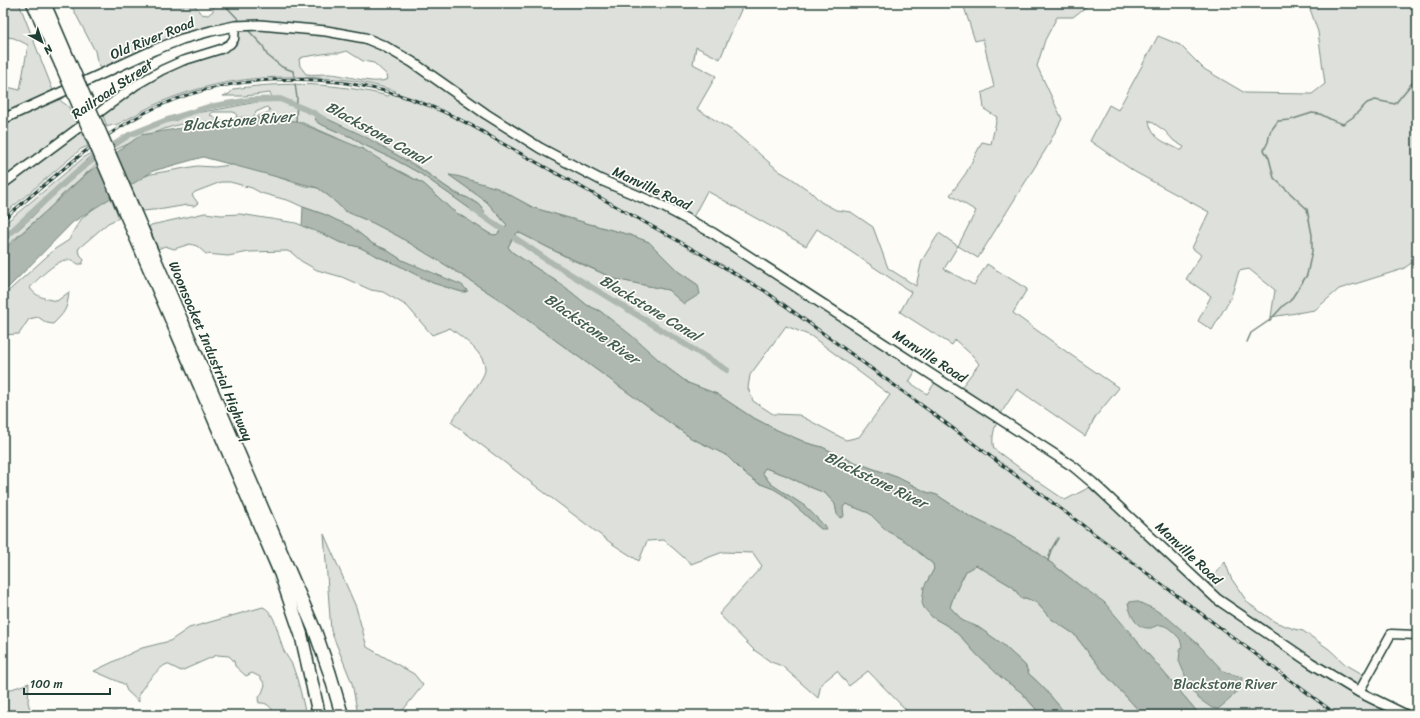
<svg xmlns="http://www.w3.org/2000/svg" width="1420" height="718" font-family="Sriracha,sans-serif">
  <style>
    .green { fill: #dde0db; stroke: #7e8e88; fill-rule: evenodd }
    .water { fill: #aeb8b1; stroke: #75877f }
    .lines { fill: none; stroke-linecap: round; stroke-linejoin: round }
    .stream { stroke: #75877f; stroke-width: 1.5 }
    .canal { stroke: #aeb8b1; stroke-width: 6 }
    .tertiary-casing { stroke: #1f3d34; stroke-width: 11 }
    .secondary-casing { stroke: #1f3d34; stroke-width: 12 }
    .motorway-casing { stroke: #1f3d34; stroke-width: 15 }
    .tertiary { stroke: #fdfcf7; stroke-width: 8 }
    .secondary { stroke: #fdfcf7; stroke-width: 9 }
    .motorway { stroke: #fdfcf7; stroke-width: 12 }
    .rail-casing { stroke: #1f3d34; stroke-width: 3 }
    .rail { stroke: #fdfcf7; stroke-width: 1.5; stroke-dasharray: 4.5; stroke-linecap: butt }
    .motorway-bridge-casing { stroke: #1f3d34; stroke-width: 15; stroke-linecap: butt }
    .motorway-bridge { stroke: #fdfcf7; stroke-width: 12 }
    .labels { text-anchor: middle; stroke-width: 3.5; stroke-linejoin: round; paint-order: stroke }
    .street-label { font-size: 14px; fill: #1f3d34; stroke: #fdfcf7 }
    .park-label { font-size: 14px; fill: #455e55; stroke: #fdfcf7 }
    .water-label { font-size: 15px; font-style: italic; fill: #435c53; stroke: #fdfcf7 }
  </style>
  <rect width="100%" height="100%" fill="#fdfcf7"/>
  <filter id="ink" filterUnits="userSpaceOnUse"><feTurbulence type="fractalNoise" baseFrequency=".025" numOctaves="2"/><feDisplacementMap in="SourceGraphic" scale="8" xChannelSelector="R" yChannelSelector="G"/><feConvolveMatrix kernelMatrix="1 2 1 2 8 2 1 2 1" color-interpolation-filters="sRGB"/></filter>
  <g filter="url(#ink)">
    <g class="green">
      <polygon points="3,3 19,3 54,93 62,102 68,106 77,122 88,146 81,149 3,215 3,86 20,90 28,45 14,38 7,37 3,41"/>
      <path d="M70,3H193L201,14L208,15L213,11V3H746L743,5L720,59L696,47L693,64L716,76L697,109L733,131L779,171L791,178L811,192L821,202L836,210L851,212L873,227L888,268L916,286L922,260L939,233L958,246L976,211L950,195L966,173L982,142L991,144L997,117L984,109L982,93L994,87L983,39L975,41L964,7L992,3H1091L1073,17H1057L1045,40L1037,66L1062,119L1046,149L978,258L958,246L944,269L974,285L987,264L1027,289L1013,313L1071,355L1119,388L1096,416L1085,436L1017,389C1006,406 988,428 994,449L1040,483L1065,500L1092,486L1141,535L1202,591L1225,562L1231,578L1248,603L1275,622L1294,629L1303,631L1329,649L1345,664L1366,676L1359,690L1397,715H1200L1130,633L1078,584L1036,551L1010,536L969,516L937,495L926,492L899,478L849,460L822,447L807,443L777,430L750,416L717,394L688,383L669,369L600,311L587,305L565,287L512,252L508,247L513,237L518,232L570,259L615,279L668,290L684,303L698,285L679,272L649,242L630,235L586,223L534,208L497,188L449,175L487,202L507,225L496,235L490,234L452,210L424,184L335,137L301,122H256L258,116L269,112L270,110L267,107L256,112L252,120L237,119L236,113L233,112H213L210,115L215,117L217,120L214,122C207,122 199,121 192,122C165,126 139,139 115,150L111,154L109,150L129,137L164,123L177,120L188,114L221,109L267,100L272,97L270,93L245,96H223L229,94L234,89C284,81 338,83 388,96L396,91C386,88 375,85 364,83C349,79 334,79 319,78C265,74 211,81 161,102C146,108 133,117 118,124C114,126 110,125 107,127L101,110L142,79L218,48L231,40L234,25L103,71L97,61L95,51ZM347,51L363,61L374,63L387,75L388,79C373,86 345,74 328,74C320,74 314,75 306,74L300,66L299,59L303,57L329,53H340ZM319,115C354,132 388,149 421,169C437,179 450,192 468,198L476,213L421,174L392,158L362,144L352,137L343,134L318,123ZM707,191L806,246L817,229L911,292L900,312L952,345L955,340L973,356L979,364L960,389L939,377L927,394L909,382L919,365L692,219ZM786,326L811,336L890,395L859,437L846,440L799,415L773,414L753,401L748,388L750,375Z"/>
      <path d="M1308,3H1417V259L1403,269L1339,289L1315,310L1271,317L1275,290L1249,269L1239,271L1231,297L1212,330L1198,321L1211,296L1186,279L1201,255L1192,248L1209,212L1135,172L1090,141L1109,105L1118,110L1158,36L1180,45L1204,69L1245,93L1312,94L1325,84L1318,32ZM1149,120L1165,131L1174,141L1184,147L1182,150H1180C1165,142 1151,139 1149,120Z"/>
      <polygon points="96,152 42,200 29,215 3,237 3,225 87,155"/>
      <polygon points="99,156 100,161 62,195 52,206 3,249 3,243 31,218 54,195"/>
      <path d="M238,164L305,186L318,188L330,197L345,211L373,223L398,236L449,267L497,298L691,438L726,455L744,473L758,483L774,489L782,494L821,529L807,508L771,484L762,472L765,468L785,475L805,485L825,493L835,504L837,514L846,504L869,513L887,531L905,541L933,564L934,569L924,587L932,617L951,628L962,638L978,656L1003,679L1021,692L1041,715H911L868,671L849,686L837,671L821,684L818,698L782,666L771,662L754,650L719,614L762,566L753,553L723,552L691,564L664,540L647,541L639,561L611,543L451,422C457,414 485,378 485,370C486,354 462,337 450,328L432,335L407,306L383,292L371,290L342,277L317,270L301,261L292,253L287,251L249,252L228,256L206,254L197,246L190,244L174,249L165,246L158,249L149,227L151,225L205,213L221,215L240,214L296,223L323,234L339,242L359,247L381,258L398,265L409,271L433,283L462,292H466L402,260L385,249L373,244L350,226L336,220L326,215L303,207L290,201L261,193L252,188L230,182H221L195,192L192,195L198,203L194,206L187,205L164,209L142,211L129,182L151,174L197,166L215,167Z"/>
      <path d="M110,195L119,218L108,223L79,248L78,251L84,260L82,264H78C74,261 71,259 66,260C56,261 36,280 30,288C36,297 46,299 57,301L69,292C67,310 65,312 53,324L47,323L38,317L29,319L19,334L3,335V296L55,249L69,240L74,230L82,218Z"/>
      <polygon points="324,534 356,607 367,647 414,674 423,685 399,715 358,715 352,683 331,631"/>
      <polygon points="976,565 1013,587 1021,598 1026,598 1037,603 1050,618 1074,634 1106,675 1143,715 1067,715 1041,685 1029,674 1025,665 1001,643 978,627 963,621 950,607 954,595 966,571"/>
      <path d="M263,607C277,613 278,639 284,651C286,656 291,661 293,667C299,682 302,699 306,715H276C271,708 268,702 259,703L258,699L262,693L265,685L260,677L252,673L246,676L235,666L234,661L229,656L217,655L181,671L167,664C158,668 145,684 140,692C138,695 139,699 139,702L127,691L124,684L94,671L142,648L170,641L189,628Z"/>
      <polygon points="29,683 28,702 31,713 34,715 3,715 3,692"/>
      <polygon points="94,711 104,714 115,712 120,714 91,715"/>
    </g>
    <g class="water">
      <polygon points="319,115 364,136 421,169 456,194 468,198 480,205 485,212 482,214 476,213 421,174 392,158 362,144 352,137 343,134 318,123 315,119"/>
      <polygon points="244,117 295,121 363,149 398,171 424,184 452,210 490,234 496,235 507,225 487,202 449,175 457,176 497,188 534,208 586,223 630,235 649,242 679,272 698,285 700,294 684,304 668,290 615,279 555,251 518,232 513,237 508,247 512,252 565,287 587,305 600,311 631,335 669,369 688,383 717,394 750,416 777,430 807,443 822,447 849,460 899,478 926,492 937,495 969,516 1010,536 1036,551 1075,582 1104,602 1200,715 1143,715 1106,675 1074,634 1050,618 1037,603 1026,598 1021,598 1013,587 976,565 966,571 954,595 950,607 963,621 978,627 1001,643 1025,665 1029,674 1041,685 1067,715 1041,715 1021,692 1003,679 978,656 962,638 951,628 932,617 924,608 922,603 924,587 934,569 933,564 905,541 887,531 869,513 846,504 843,507 844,516 840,518 837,514 835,504 825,493 805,485 785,475 765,468 762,473 771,484 805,506 824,525 826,529 821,529 782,494 774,489 758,483 744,473 726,455 691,438 497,298 449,267 398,236 373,223 345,211 330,197 318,188 203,157 153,171 73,222 3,293 3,251 86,174 141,135"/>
      <polygon points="303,207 326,215 336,220 350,226 373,244 385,249 402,260 462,285 468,291 462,292 433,283 409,271 398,265 381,258 359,247 339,242 323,234 302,226"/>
      <path d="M1136,601L1154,609L1168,618L1197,643L1224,672L1242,677C1242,691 1228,701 1218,709L1212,708L1199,699L1186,683L1185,675L1179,661L1180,650L1182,646L1180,639C1175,634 1168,625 1160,625C1156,625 1152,629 1148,628C1135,628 1130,613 1128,603L1130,602Z"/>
    </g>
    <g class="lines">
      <g class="stream">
        <polyline points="223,3 240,21"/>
        <polyline points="248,30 263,46 267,55 282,67 293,71 294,76"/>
        <polyline points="295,84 297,98 296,122"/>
        <polyline points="1247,342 1251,333 1270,320 1284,305 1290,301 1307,275 1312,251 1312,235 1307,209 1274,178 1269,158 1264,150 1268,142 1270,132 1278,121 1290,120 1312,113 1320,114 1332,120 1343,124 1353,117 1367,103 1375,100 1395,104 1417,77"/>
        <polyline points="1048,561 1051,550 1058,538"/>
      </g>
      <g class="canal">
        <polyline points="473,209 544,258 727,370"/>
        <polyline points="3,239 74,174 99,155 129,135 167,120 208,107 250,100 280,99 312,112 325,120"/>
      </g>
      <defs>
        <g id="tertiary">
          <polyline points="3,184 136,85 162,70 182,61 221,49 230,44 234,39 235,26"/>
          <polyline points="1359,692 1391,634 1417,635"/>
        </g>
        <polyline id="secondary" points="3,119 154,50 182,39 211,31 235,26 260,25 326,31 365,38 384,46 412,62 486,114 540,148 601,180 662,206 713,233 1074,467 1093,483 1217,599 1311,663 1359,692 1406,715"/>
        <g id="motorway">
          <polyline points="33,3 61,64"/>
          <polyline points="44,3 69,61"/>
          <polyline points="183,324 315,631 329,671 342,715"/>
          <polyline points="175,328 281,575 301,634 319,715"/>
        </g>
      </defs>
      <use href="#tertiary" class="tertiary-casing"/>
      <use href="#secondary" class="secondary-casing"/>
      <use href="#motorway" class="motorway-casing"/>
      <use href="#tertiary" class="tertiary"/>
      <use href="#secondary" class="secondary"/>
      <use href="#motorway" class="motorway"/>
      <defs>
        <path id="rail" d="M3,219C31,197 58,172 87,150C101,139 117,129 132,120C206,76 304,70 385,91C426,102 463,119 498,141L682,243L765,291L931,412L1337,715"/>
      </defs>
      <use href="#rail" class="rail-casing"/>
      <use href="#rail" class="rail"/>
      <defs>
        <g id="motorway-bridge">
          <polyline points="69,61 183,324"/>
          <polyline points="61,64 175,328"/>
        </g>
      </defs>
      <use href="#motorway-bridge" class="motorway-bridge-casing"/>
      <use href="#motorway-bridge" class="motorway-bridge"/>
    </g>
  </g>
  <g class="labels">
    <g class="street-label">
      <text transform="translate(152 38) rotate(-22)" y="5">Old River Road</text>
      <text transform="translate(112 89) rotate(-34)" y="5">Railroad Street</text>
      <text transform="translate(652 188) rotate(25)" y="5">Manville Road</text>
      <text transform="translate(211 351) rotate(67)" y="5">Woonsocket Industrial Highway</text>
      <text transform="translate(930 356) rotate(33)" y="5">Manville Road</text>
      <text transform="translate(1189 553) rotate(43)" y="5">Manville Road</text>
    </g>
    <g class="park-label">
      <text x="1225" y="689">Blackstone River</text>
    </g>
    <g class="water-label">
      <text transform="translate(238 121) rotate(-5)" y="5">Blackstone River</text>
      <text transform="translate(377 133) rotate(29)" y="5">Blackstone Canal</text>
      <text transform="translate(650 308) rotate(31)" y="5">Blackstone Canal</text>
      <text transform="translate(592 329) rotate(35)" y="5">Blackstone River</text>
      <text transform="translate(876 480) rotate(26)" y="5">Blackstone River</text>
    </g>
  </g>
  <rect width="1420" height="718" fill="none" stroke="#fdfcf7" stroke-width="16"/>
  <rect x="8" y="8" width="1404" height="702" fill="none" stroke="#1f3d34" stroke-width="1.5" filter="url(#ink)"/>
  <g transform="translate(42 42) rotate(140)" stroke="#fdfcf7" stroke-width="3" paint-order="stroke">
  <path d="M0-3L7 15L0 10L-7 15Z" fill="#1f3d34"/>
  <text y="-6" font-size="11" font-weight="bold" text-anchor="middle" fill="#1f3d34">N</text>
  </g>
  <path d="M24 688v6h86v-6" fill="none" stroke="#1f3d34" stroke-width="2"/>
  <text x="30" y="688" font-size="12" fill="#1f3d34" stroke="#fdfcf7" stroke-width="3" paint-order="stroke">100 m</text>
</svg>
